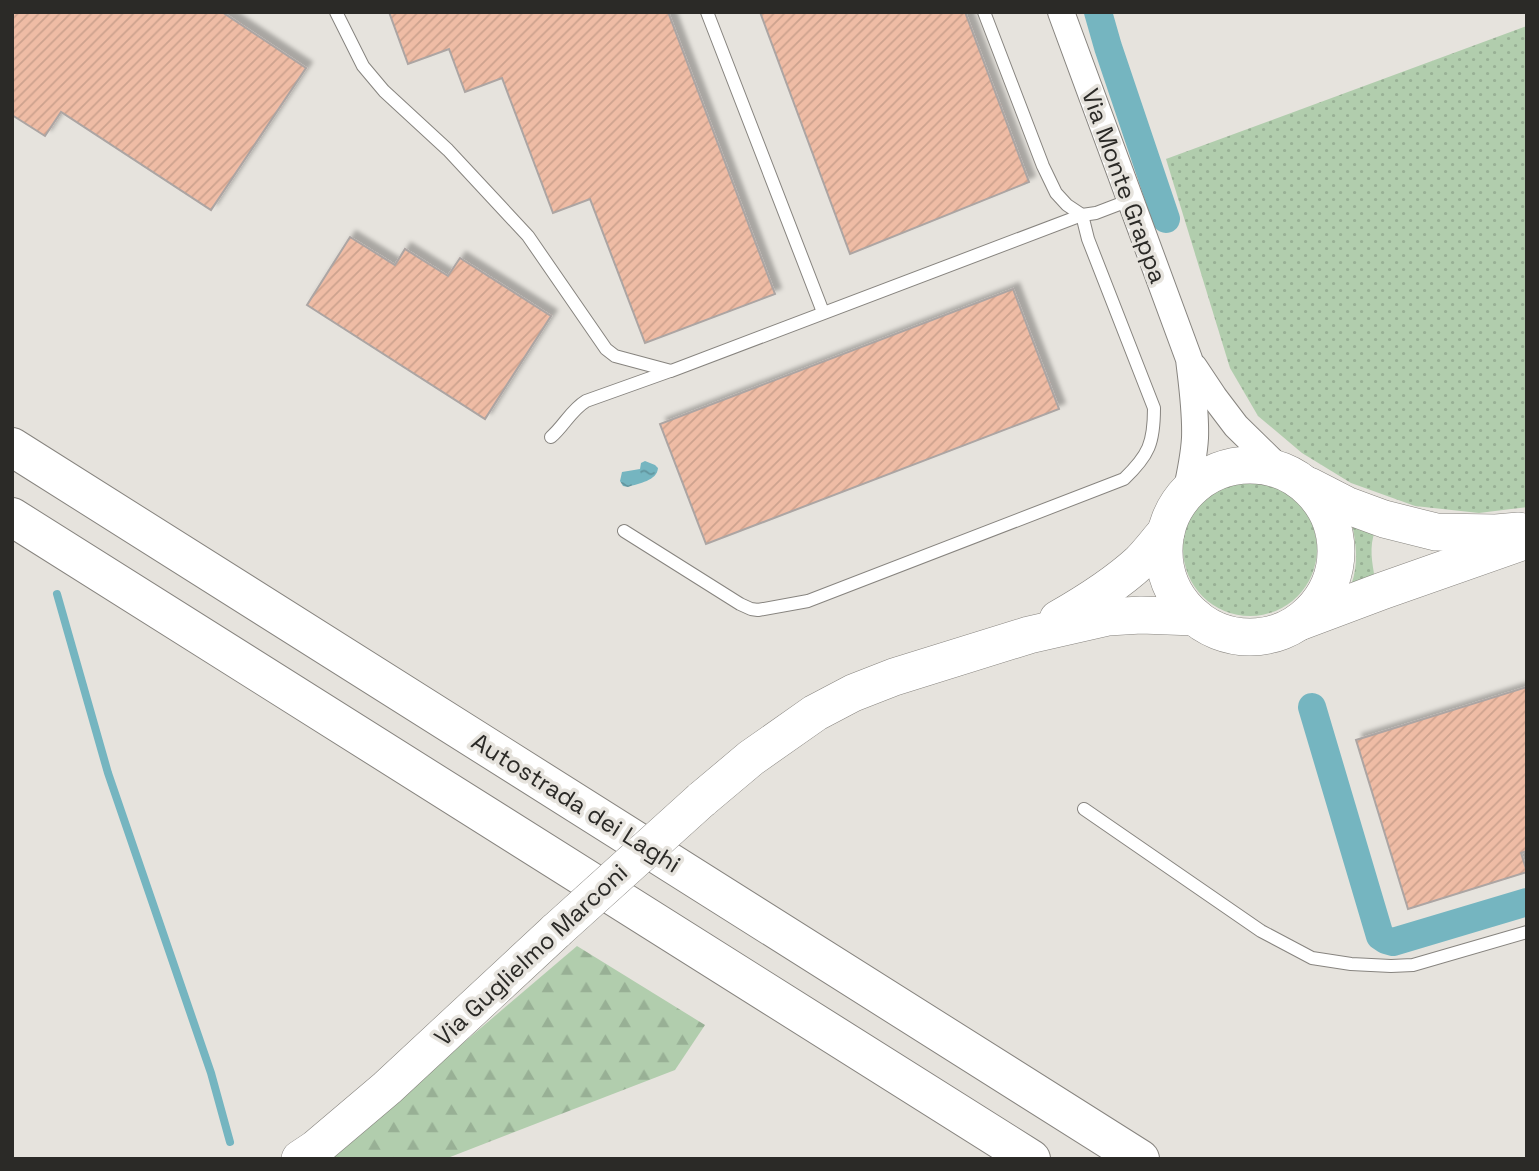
<svg xmlns="http://www.w3.org/2000/svg" width="1539" height="1171" font-family="'Space Grotesk',sans-serif">
  <style>
    .grass { fill: url(#grass-dots) }
    .forest { fill: url(#forest-firs) }
    .water { fill: url(#water-ripples) }
    .lines { fill: none; stroke-linecap: round; stroke-linejoin: round }
    .stream { stroke: #75b5c0; stroke-width: 8 }
    .canal { stroke: #75b5c0; stroke-width: 28 }
    .building { fill: url(#building-hatch); stroke: #aca5a3; stroke-width: 2; filter: url(#shadow) }
    .lane-casing { stroke: #87847f; stroke-width: 14 }
    .street-casing { stroke: #87847f; stroke-width: 28 }
    .secondary-casing { stroke: #87847f; stroke-width: 38 }
    .highway-casing { stroke: #87847f; stroke-width: 40 }
    .lane { stroke: #fff; stroke-width: 12 }
    .street { stroke: #fff; stroke-width: 26 }
    .secondary { stroke: #fff; stroke-width: 37 }
    .highway { stroke: #fff; stroke-width: 38 }
    .secondary-bridge-casing { stroke: #87847f; stroke-width: 38; stroke-linecap: butt }
    .secondary-bridge { stroke: #fff; stroke-width: 37 }
    .labels { text-anchor: middle; stroke-width: 7; stroke-linejoin: round; paint-order: stroke }
    .street-label { font-size: 24px; fill: #2b2a27; stroke: #e6e3dd }
  </style>
  <defs>
    <pattern id="grass-dots" width="8" height="8" patternUnits="userSpaceOnUse" patternTransform="scale(1.75)"><rect width="8" height="8" fill="#b1cdad"/><path d="M2 2h.1M6 6h.1" fill="none" stroke="#98b095" stroke-width="1.8" stroke-linecap="round"/></pattern>
    <pattern id="forest-firs" width="22" height="20" patternUnits="userSpaceOnUse" patternTransform="scale(1.75)"><rect width="22" height="20" fill="#b1cdad"/><path d="M5 1l3.5 6h-7zM16 11l3.5 6h-7z" fill="#98b095"/></pattern>
    <pattern id="water-ripples" width="26" height="14" patternUnits="userSpaceOnUse" patternTransform="scale(1.75)"><rect width="26" height="14" fill="#75b5c0"/><path d="M2 4q2-2 4 0t4 0M15 11q2-2 4 0t4 0" fill="none" stroke="#60939c"/></pattern>
    <pattern id="building-hatch" width="6" height="6" patternUnits="userSpaceOnUse" patternTransform="scale(1.75)"><rect width="6" height="6" fill="#efbca5"/><path d="M-1 1l2-2M0 6l6-6M5 7l2-2" fill="none" stroke="#cda28e"/></pattern>
    <filter id="shadow"><feDropShadow dx="6" dy="-6" stdDeviation="2" flood-color="#0004"/></filter>
  </defs>
  <rect width="100%" height="100%" fill="#e6e3dd"/>
  <g class="grass">
    <polygon points="1527,26 1527,507 1479,513 1415,506 1351,483 1302,453 1258,416 1230,368 1166,159"/>
    <circle cx="1250" cy="549" r="67"/>
    <path d="M1352,523L1375,531C1369,547 1372,562 1375,579L1351,585C1359,565 1356,544 1352,523Z"/>
  </g>
  <polygon class="forest" points="577,946 705,1025 675,1070 445,1159 327,1159"/>
  <path class="water" d="M645,461L655,465L658,468C657,481 639,483 628,487L623,486L620,481L622,472L640,469L641,463Z"/>
  <g class="lines">
    <polyline class="stream" points="57,594 108,773 211,1073 230,1142"/>
    <g class="canal">
      <polyline points="1098,12 1108,47 1166,219"/>
      <polyline points="1312,707 1380,936 1386,940 1393,942 1527,902"/>
    </g>
  </g>
  <g class="building">
    <polygon points="12,12 222,12 306,68 211,210 61,112 45,136 12,115"/>
    <polygon points="389,12 668,12 775,294 645,343 590,199 553,213 502,78 465,92 449,49 408,64"/>
    <polygon points="760,12 965,12 1029,182 850,254"/>
    <polygon points="350,237 395,265 405,249 448,276 460,258 551,316 485,419 307,305"/>
    <polygon points="1013,289 1059,409 706,544 660,424"/>
    <polygon points="1527,687 1527,851 1521,853 1527,872 1408,909 1356,740"/>
  </g>
  <g class="lines">
    <defs>
      <g id="lane">
        <polyline points="336,12 363,66 384,91 448,150 528,236 606,349 615,356 671,371 1082,215 1096,213 1130,200"/>
        <polyline points="707,12 823,312"/>
        <path d="M551,437C564,426 571,410 586,401L670,371"/>
        <path d="M624,531L740,604L751,609L758,610L808,601L1124,479C1149,455 1154,443 1154,408L1088,239L1082,215L1067,205L1056,193L1043,166L984,12"/>
        <polyline points="1084,809 1261,931 1312,958 1351,964 1391,966 1413,965 1527,932"/>
      </g>
      <g id="street">
        <path d="M1061,12L1189,359C1192,385 1196,411 1195,438C1194,456 1190,475 1186,493"/>
        <polyline points="1194,367 1214,397 1236,426 1282,471"/>
      </g>
      <g id="secondary">
        <circle cx="1250" cy="551" r="86"/>
        <polyline points="1309,486 1346,505 1384,519 1436,532 1496,533 1519,531"/>
        <path d="M1058,619C1086,603 1115,585 1140,562C1149,553 1157,542 1166,532"/>
        <polyline points="1302,621 1382,591 1527,540"/>
        <polyline points="701,800 751,758 815,713 853,693 894,677 1029,635 1108,617 1141,615 1195,617"/>
        <polyline points="300,1159 315,1149 387,1088 557,930"/>
      </g>
      <g id="highway">
        <polyline points="12,447 1140,1159"/>
        <polyline points="12,517 1031,1159"/>
      </g>
    </defs>
    <use href="#lane" class="lane-casing"/>
    <use href="#street" class="street-casing"/>
    <use href="#secondary" class="secondary-casing"/>
    <use href="#highway" class="highway-casing"/>
    <use href="#lane" class="lane"/>
    <use href="#street" class="street"/>
    <use href="#secondary" class="secondary"/>
    <use href="#highway" class="highway"/>
    <defs>
      <polyline id="secondary-bridge" points="557,930 701,800"/>
    </defs>
    <use href="#secondary-bridge" class="secondary-bridge-casing"/>
    <use href="#secondary-bridge" class="secondary-bridge"/>
  </g>
  <g class="labels">
    <g class="street-label">
      <text transform="translate(1124 186) rotate(70)" y="8">Via Monte Grappa</text>
      <text transform="translate(576 803) rotate(32)" y="8">Autostrada dei Laghi</text>
      <text transform="translate(531 955) rotate(-43)" y="8">Via Guglielmo Marconi</text>
    </g>
  </g>
  <rect width="1539" height="1171" fill="none" stroke="#2b2a27" stroke-width="28"/>
</svg>
